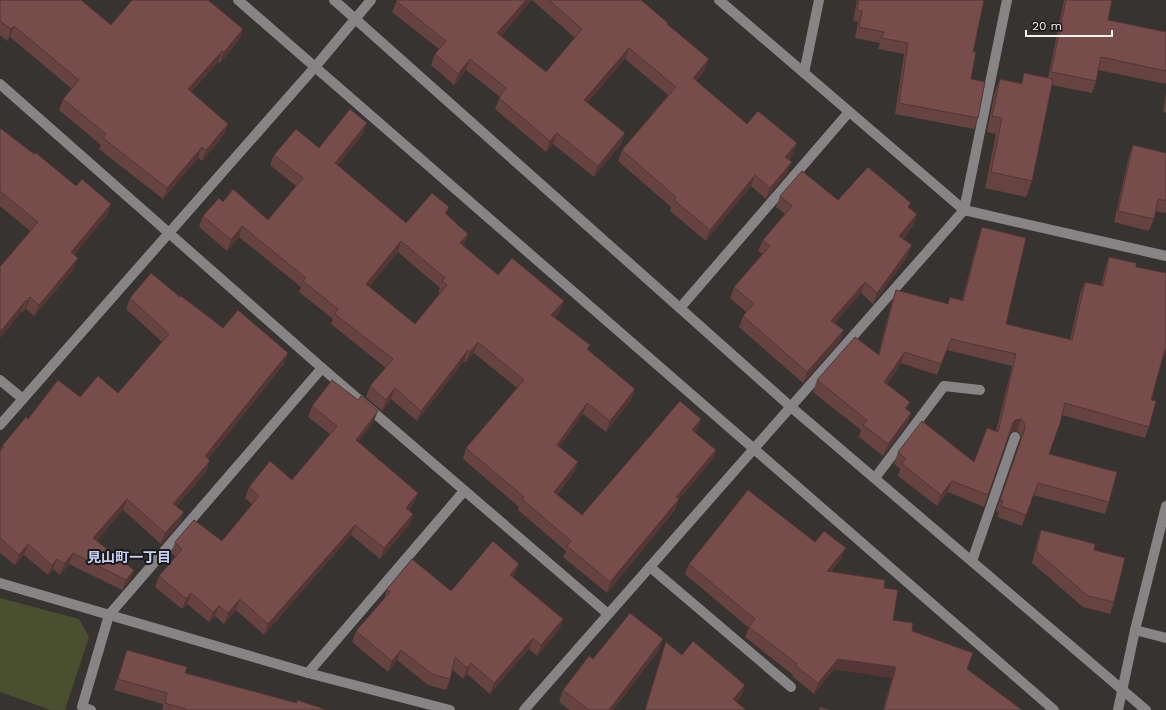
<svg xmlns="http://www.w3.org/2000/svg" width="1166" height="710" font-family="'Work Sans','Noto Sans JP',sans-serif">
  <style>
    .green { fill: #4a4f30 }
    .lines { fill: none; stroke-linecap: round; stroke-linejoin: round }
    .minor { stroke: #868484; stroke-width: 10 }
    .wall { fill: #664241; fill-rule: evenodd }
    .shaded-wall { fill: #533635 }
    .building { fill: #774d4c; stroke: #533635; fill-rule: evenodd }
    .labels { text-anchor: middle; stroke-width: 4; stroke-linejoin: round; paint-order: stroke }
    .neighbourhood-label { font-size: 14px; font-weight: bold; fill: #c6d0fa; stroke: #1c1b1a }
  </style>
  <rect width="100%" height="100%" fill="#363330"/>
  <polygon class="green" points="0,598 79,619 89,637 65,710 51,710 0,692"/>
  <g class="lines">
    <g class="minor">
      <polyline points="238,0 1054,710"/>
      <polyline points="334,0 791,407 1146,710"/>
      <polyline points="719,0 964,210 1166,256"/>
      <polyline points="804,73 819,0"/>
      <polyline points="0,84 322,368 608,614"/>
      <polyline points="680,308 849,112"/>
      <polyline points="0,380 23,399"/>
      <polyline points="0,425 315,67 371,0"/>
      <polyline points="875,478 944,386 980,390"/>
      <polyline points="972,561 1015,437"/>
      <polyline points="650,567 791,687"/>
      <polyline points="0,583 308,673 450,710"/>
      <polyline points="1135,630 1166,638"/>
      <polyline points="308,673 464,491"/>
      <polyline points="91,710 82,707 109,615 322,368"/>
      <polyline points="524,710 964,210 1007,0"/>
      <polyline points="1118,710 1135,630 1166,506"/>
    </g>
  </g>
  <g class="wall">
    <polygon points="0,0 111,25 243,29 239,40 220,63 218,62 191,92 228,124 224,135 202,161 198,158 163,199 99,149 101,145 59,110 63,99 72,89 10,37 7,41 0,35"/>
    <path d="M397,0H641L668,23L667,25L705,70L696,81L747,124L793,154L789,160L787,173L766,199L751,186L706,241L670,211L671,207L618,161L622,150L668,95L625,59L587,103L621,144L594,177L553,144L546,152L495,109L500,97L466,70L454,85L431,65L435,54L439,49L392,12ZM532,0L575,38L546,72L501,36Z"/>
    <polygon points="857,0 984,0 973,52 971,79 978,118 974,129 895,114 904,54 878,49 880,43 855,38 858,22 853,21"/>
    <polygon points="1064,0 1112,0 1108,20 1166,32 1166,84 1098,70 1096,81 1092,93 1052,85 1032,181 1026,197 985,188 996,134 987,132 994,95 1000,79 1021,83 1024,73 1048,78"/>
    <polygon points="1166,93 1166,113 1163,112"/>
    <polygon points="0,128 76,186 111,204 107,215 74,255 74,269 34,316 26,309 23,312 22,311 0,338 0,267 30,231 0,206"/>
    <path d="M363,134L337,166L406,223L449,207L446,215L468,234L463,245L498,275L560,311L555,318L588,351L631,400L606,432L583,414L559,447L578,462L574,472L557,495L582,515L701,419L697,430L695,432L716,450L712,460L679,499L675,510L607,593L563,557L566,551L518,510L519,507L463,459L466,448L517,388L474,353L466,362L464,361L417,421L391,399L382,411L366,397L370,386L386,368L331,324L333,319L299,292L301,287L239,237L227,251L199,227L203,216L223,202L268,220L296,186L270,165L274,155L319,148ZM398,252L440,288L438,292L440,293L415,324L369,287Z"/>
    <polygon points="1133,145 1166,153 1166,213 1155,211 1154,219 1149,231 1114,222 1129,156"/>
    <polygon points="780,196 838,200 909,208 917,214 913,226 903,239 908,256 873,304 861,293 835,323 840,341 803,383 739,327 743,316 746,312 730,298 734,287 762,254 758,251 763,240 785,214 776,207"/>
    <polygon points="982,227 1006,324 1070,340 1080,294 1085,282 1101,286 1105,269 1109,257 1136,267 1166,273 1166,351 1162,361 1151,400 1149,427 1145,438 1062,415 1049,454 1109,502 1105,514 1033,495 1022,526 997,517 999,512 996,511 1021,439 1020,433 1017,431 1011,432 1009,434 984,507 948,492 937,506 898,476 900,469 894,464 898,452 974,462 996,431 1012,366 947,350 937,375 901,363 887,384 910,402 907,409 911,413 907,424 883,456 859,437 861,430 813,392 817,380 878,355 892,301 896,290 948,304 950,297 962,300 978,239"/>
    <polygon points="180,297 223,328 288,353 284,364 208,459 206,472 176,507 180,523 161,544 123,510 97,540 130,580 122,590 69,564 60,575 53,569 48,575 24,555 15,565 0,553 0,450 2,446 28,419 118,393 162,342 126,309 130,298"/>
    <polygon points="312,406 374,421 358,442 418,493 414,503 409,510 413,514 410,524 380,559 351,535 264,635 236,610 224,624 215,616 209,622 187,604 182,609 155,587 159,576 176,557 171,553 175,542 222,541 252,504 245,498 249,487 292,480 330,434 308,417"/>
    <polygon points="1041,530 1114,602 1110,614 1083,607 1032,563 1037,542"/>
    <polygon points="815,542 842,558 831,572 884,588 893,620 912,631 967,669 1022,710 883,710 892,678 834,669 814,694 792,676 793,675 745,637 749,628 685,574 689,564"/>
    <polygon points="515,574 513,577 563,619 559,630 537,656 529,649 490,694 467,674 463,679 452,669 450,679 446,690 428,685 397,660 388,672 352,642 356,631 384,599 387,589 451,591"/>
    <polygon points="663,639 659,650 613,710 570,710 559,702 563,690 593,659"/>
    <polygon points="666,642 682,655 741,696 736,702 746,710 645,710 662,653"/>
    <polygon points="127,650 185,673 296,703 327,710 162,710 163,704 114,690 123,661"/>
  </g>
  <g class="shaded-wall">
    <polygon points="526,0 532,0 493,44 497,33"/>
    <polygon points="14,26 10,37 7,41 11,29"/>
    <polygon points="243,29 239,40 220,63 224,52"/>
    <polygon points="629,48 625,59 580,111 584,100"/>
    <polygon points="222,51 218,62 184,100 188,89"/>
    <polygon points="470,59 466,70 454,85 458,74"/>
    <polygon points="709,59 705,70 689,89 693,78"/>
    <polygon points="367,123 363,134 331,174 335,163"/>
    <polygon points="228,124 224,135 202,161 206,150"/>
    <polygon points="557,133 553,144 546,152 550,141"/>
    <polygon points="625,133 621,144 594,177 598,166"/>
    <polygon points="797,143 793,154 781,168 785,157"/>
    <polygon points="202,147 198,158 163,199 167,188"/>
    <polygon points="792,162 787,173 766,199 770,188"/>
    <polygon points="755,175 751,186 706,241 710,230"/>
    <polygon points="111,204 107,215 67,263 71,252"/>
    <polygon points="449,207 445,218 445,213"/>
    <polygon points="917,214 913,226 895,248 899,236"/>
    <polygon points="242,226 239,237 227,251 231,240"/>
    <polygon points="468,234 464,244 456,253 460,243"/>
    <polygon points="401,241 398,252 362,295 366,284"/>
    <polygon points="912,245 908,256 873,304 877,293"/>
    <polygon points="78,258 74,269 34,316 39,305"/>
    <polygon points="865,282 861,293 827,332 831,321"/>
    <polygon points="30,297 26,309 23,312 27,301"/>
    <polygon points="26,300 22,311 0,338 0,332"/>
    <polygon points="564,301 560,311 548,326 551,315"/>
    <polygon points="844,330 840,341 803,383 807,372"/>
    <polygon points="478,342 474,353 466,362 470,352"/>
    <polygon points="468,350 464,361 417,421 421,411"/>
    <polygon points="905,352 901,363 880,393 884,382"/>
    <polygon points="288,353 284,364 201,467 205,456"/>
    <polygon points="395,388 391,399 382,411 386,400"/>
    <polygon points="635,389 631,400 606,432 610,421"/>
    <polygon points="910,402 905,413 905,408"/>
    <polygon points="587,403 583,414 553,456 557,445"/>
    <polygon points="378,411 374,421 352,451 356,440"/>
    <polygon points="911,413 907,424 883,456 888,444"/>
    <polygon points="701,419 697,430 688,440 692,430"/>
    <polygon points="1021,419 1017,431 1011,432 1009,435 1013,423 1015,420"/>
    <polygon points="716,450 712,460 672,507 676,497"/>
    <polygon points="210,461 206,472 169,515 173,504"/>
    <polygon points="578,462 574,472 550,503 554,492"/>
    <polygon points="952,481 948,492 937,506 941,495"/>
    <polygon points="418,493 414,503 402,518 406,508"/>
    <polygon points="127,499 123,510 90,549 93,538"/>
    <polygon points="679,499 675,510 607,593 610,582"/>
    <polygon points="184,512 180,523 161,544 165,533"/>
    <polygon points="413,514 410,524 380,559 384,548"/>
    <polygon points="355,525 351,535 264,635 268,624"/>
    <polygon points="28,544 24,555 15,565 19,555"/>
    <polygon points="846,548 842,558 823,582 827,571"/>
    <polygon points="73,553 69,564 60,575 64,564"/>
    <polygon points="57,559 53,569 48,575 52,565"/>
    <polygon points="519,564 515,574 506,585 510,575"/>
    <polygon points="134,570 130,580 122,590 126,580"/>
    <polygon points="191,593 187,604 182,609 186,599"/>
    <polygon points="240,599 236,610 224,624 228,613"/>
    <polygon points="219,606 215,616 209,622 213,612"/>
    <polygon points="563,619 559,630 537,656 541,645"/>
    <polygon points="533,638 529,649 490,694 494,683"/>
    <polygon points="663,639 659,650 613,710 609,710"/>
    <polygon points="401,650 397,660 388,672 392,661"/>
    <polygon points="838,659 896,667 892,678 834,669 814,694 818,683"/>
    <polygon points="471,663 467,674 463,679 467,668"/>
    <polygon points="745,685 741,696 729,710 733,699"/>
  </g>
  <g class="building">
    <polygon points="0,0 81,0 111,25 132,0 208,0 243,29 224,52 222,51 188,89 228,124 206,150 202,147 167,188 103,138 106,134 63,99 79,80 14,26 11,29 0,21"/>
    <polygon points="397,0 526,0 497,33 546,72 582,29 549,0 641,0 668,23 667,24 709,59 693,78 747,124 758,111 797,143 785,157 792,162 770,188 755,175 710,230 674,200 676,197 622,150 676,87 629,48 584,100 625,133 598,166 557,133 550,141 499,98 506,88 470,59 458,74 435,54 446,41 396,1"/>
    <polygon points="859,0 984,0 973,52 976,52 971,79 985,82 978,118 899,103 908,43 882,38 884,32 859,27 862,11 857,10"/>
    <polygon points="1066,0 1112,0 1108,20 1166,32 1166,71 1101,57 1096,81 1051,72"/>
    <polygon points="1024,73 1053,79 1032,181 991,172 1002,118 992,116 1000,79 1022,84"/>
    <path d="M350,109L367,123L335,163L406,223L432,193L449,207L445,213L468,234L460,243L498,275L512,258L564,301L551,315L590,345L587,349L635,389L610,421L587,403L557,445L578,462L554,492L582,515L680,401L701,419L692,430L716,450L676,497L679,499L610,582L567,546L571,541L522,499L524,497L466,448L524,380L478,342L470,352L468,350L421,411L395,388L386,400L370,386L393,359L335,314L338,309L303,281L306,278L242,226L231,240L203,216L219,198L223,202L233,189L268,220L303,178L274,155L296,129L319,148ZM401,241L445,278L442,281L447,285L415,324L366,284Z"/>
    <polygon points="0,128 34,154 36,153 76,186 82,179 111,204 71,252 78,258 39,305 30,297 27,301 26,300 0,332 0,267 38,222 0,191"/>
    <polygon points="1133,145 1166,153 1166,201 1158,199 1154,219 1118,211"/>
    <polygon points="868,167 911,203 908,207 917,214 899,236 912,245 877,293 865,282 831,321 844,330 807,372 743,316 754,304 734,287 770,246 763,240 792,206 780,196 802,171 838,200"/>
    <polygon points="982,227 1026,238 1006,324 1072,340 1085,282 1103,286 1109,257 1136,263 1136,267 1166,273 1166,349 1165,349 1151,400 1156,401 1149,427 1065,403 1060,423 1049,454 1117,472 1109,502 1038,483 1026,515 1001,506 1003,501 1000,500 1025,428 1024,422 1021,419 1015,420 1013,423 988,495 952,481 941,495 902,464 906,459 898,452 922,421 974,462 987,428 998,432 1016,354 951,339 941,364 905,352 884,382 910,402 905,408 911,413 888,444 863,425 867,420 817,380 855,337 879,355 896,290 948,304 950,297 963,301"/>
    <polygon points="151,273 180,297 181,296 223,328 238,310 288,353 205,456 210,461 173,504 184,512 165,533 127,499 93,538 134,570 126,580 73,553 64,564 57,559 52,565 28,544 19,555 0,538 0,451 4,447 2,446 26,417 28,419 58,380 80,397 98,376 118,393 169,334 130,298"/>
    <polygon points="332,380 358,400 361,396 378,411 356,440 418,493 406,508 413,514 384,548 355,525 268,624 240,599 228,613 219,606 213,612 191,593 186,599 159,576 182,549 175,542 194,520 222,541 259,496 249,487 270,461 292,480 337,426 312,406"/>
    <polygon points="748,490 815,542 824,531 846,548 827,571 885,580 884,588 898,590 893,620 913,623 912,631 973,653 967,669 1022,710 884,710 896,667 838,659 818,683 796,666 797,664 749,627 755,619 689,564"/>
    <polygon points="1041,530 1095,544 1094,550 1125,558 1114,602 1088,596 1036,551"/>
    <polygon points="493,541 519,564 510,575 563,619 541,645 533,638 494,683 471,663 467,668 455,657 450,679 432,674 401,650 392,661 356,631 390,592 387,589 412,559 451,591"/>
    <polygon points="630,613 663,639 609,710 589,710 563,690 589,656 593,659"/>
    <polygon points="693,641 745,685 733,699 746,710 645,710 666,642 682,655"/>
    <polygon points="127,650 187,667 185,673 297,703 297,700 327,710 189,710 165,703 167,693 118,679"/>
    <polygon points="820,707 831,710 819,710"/>
  </g>
  <g class="labels">
    <g class="neighbourhood-label">
      <text x="129" y="562">見山町一丁目</text>
    </g>
  </g>
  <path d="M1026 30v6h86v-6" fill="none" stroke="#f3f2ef" stroke-width="2"/>
  <text x="1032" y="30" font-size="12" fill="#f3f2ef" stroke="#1c1b1a" stroke-width="3" paint-order="stroke">20 m</text>
</svg>
